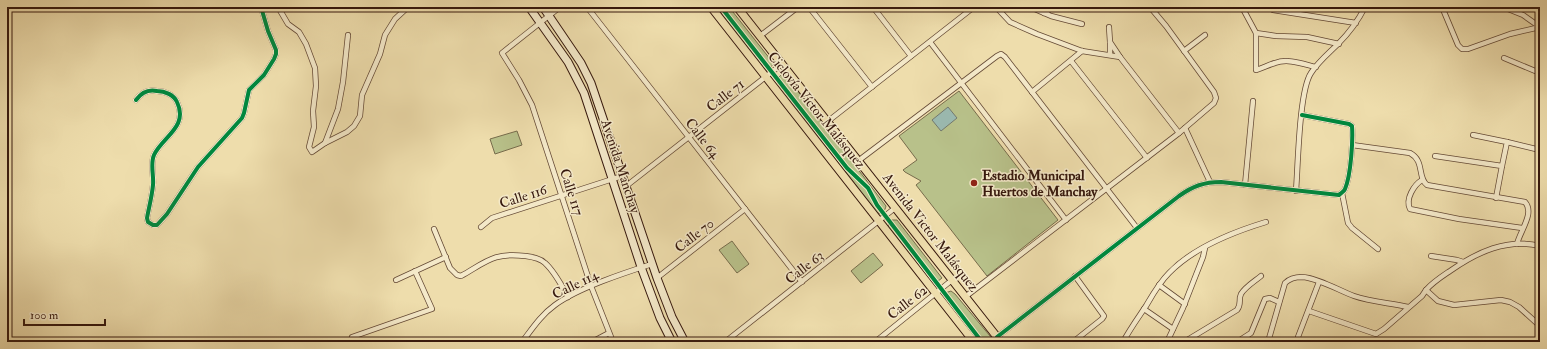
<svg xmlns="http://www.w3.org/2000/svg" width="1547" height="349" font-family="'IM FELL Double Pica',serif">
  <style>
    .green { fill: #b8c18a; stroke: #776c4c }
    .water { fill: #9bbab1; stroke: #73796f }
    .lines { fill: none; stroke-linecap: round; stroke-linejoin: round }
    .street-casing { stroke: #644935; stroke-width: 6 }
    .secondary-casing { stroke: #36180d; stroke-width: 9 }
    .primary-casing { stroke: #36180d; stroke-width: 9 }
    .street { stroke: #f4e9c9; stroke-width: 4.5 }
    .secondary { stroke: #f4e9c9; stroke-width: 7 }
    .primary { stroke: #eeddac; stroke-width: 7 }
    .cycleway-casing { stroke: #f4e9c9; stroke-width: 6 }
    .cycleway { stroke: #00873e; stroke-width: 4 }
    .poi-dot { fill: #8f2418; stroke: #f4e9c9; stroke-width: 1.5 }
    .labels { text-anchor: middle; stroke-width: 3; stroke-linejoin: round; paint-order: stroke }
    .street-label { font-size: 14px; fill: #36180d; stroke: #f4e9c9 }
    .poi-label { font-size: 14px; font-weight: bold; fill: #36180d; stroke: #f4e9c9; text-anchor: start }
  </style>
  <rect width="100%" height="100%" fill="#eeddac"/>
  <filter id="stains"><feTurbulence type="fractalNoise" baseFrequency=".005" numOctaves="4"/><feColorMatrix values="0 0 0 0 .2 0 0 0 0 .09 0 0 0 0 .02 0 0 0 .5 -.17"/></filter>
  <radialGradient id="worn" r=".72"><stop offset=".6" stop-color="#630" stop-opacity="0"/><stop offset="1" stop-color="#630" stop-opacity=".3"/></radialGradient>
  <g class="green">
    <polygon points="716,7 729,7 774,64 766,71"/>
    <path d="M781,75H784L788,78L886,206C885,211 882,214 877,213L778,84L777,79Z"/>
    <polygon points="959,91 1058,220 987,276 916,185 921,181 905,172 903,170 917,160 899,136"/>
    <polygon points="517,131 522,145 495,154 490,139"/>
    <polygon points="891,220 897,220 942,278 933,285 888,227 889,222"/>
    <polygon points="732,241 749,264 737,273 719,250"/>
    <polygon points="873,253 883,265 861,283 851,271"/>
    <polygon points="951,291 955,294 995,342 979,342 944,300 943,297 945,293"/>
  </g>
  <polygon class="water" points="948,107 957,118 941,131 932,120"/>
  <g class="lines">
    <defs>
      <g id="street">
        <polyline points="278,7 288,24 299,32 306,44 315,68 316,86 313,111 314,127 309,147 312,152 325,143 347,132 354,126 360,116 362,95 380,54 385,35 395,19 408,7"/>
        <polyline points="560,7 502,53 519,80 532,105 591,286 613,342"/>
        <polyline points="587,7 802,282"/>
        <polyline points="809,7 872,87"/>
        <polyline points="873,7 911,56"/>
        <polyline points="996,7 1010,22 1037,34 1082,51 1120,57 1179,133"/>
        <polyline points="1030,7 1051,16 1082,24"/>
        <path d="M1242,7L1256,33V70C1263,68 1268,65 1275,63C1288,58 1303,64 1316,67"/>
        <polyline points="1442,7 1458,45 1462,49 1468,49 1510,34 1540,27"/>
        <polyline points="1503,7 1523,15 1540,27"/>
        <polyline points="1273,10 1356,23"/>
        <polyline points="1044,13 1054,7"/>
        <polyline points="1109,27 1110,42 1120,57"/>
        <polyline points="1256,33 1276,36 1307,37 1339,44"/>
        <polyline points="760,36 798,7"/>
        <polyline points="930,42 1066,220"/>
        <polyline points="1184,51 1205,35"/>
        <polyline points="1110,55 1110,42"/>
        <polyline points="1504,58 1540,73"/>
        <polyline points="1071,61 1147,158"/>
        <polyline points="1032,92 1082,51"/>
        <path d="M136,100C141,93 148,89 157,91C165,91 174,95 177,102C189,127 162,137 154,155C150,164 154,175 153,185C152,196 149,207 147,218L148,222L153,225H157L167,214L198,167L242,118L244,113L249,90L264,75L274,59L276,54V50L268,31L261,7"/>
        <polyline points="827,122 974,7"/>
        <polyline points="1185,128 1210,182"/>
        <polyline points="1473,135 1507,142 1502,166"/>
        <polyline points="1507,142 1540,150"/>
        <polyline points="325,143 338,109 343,82 348,35"/>
        <path d="M1352,145L1410,153C1425,161 1417,177 1427,185L1525,202C1535,213 1520,231 1517,244"/>
        <polyline points="1435,156 1502,166 1496,198"/>
        <polyline points="858,161 997,56 1001,54 1005,57 1137,228"/>
        <path d="M1422,180C1414,185 1405,199 1410,209L1459,219L1522,228"/>
        <polyline points="1245,185 1253,101"/>
        <polyline points="625,187 782,64"/>
        <path d="M1296,191C1298,166 1299,91 1311,73C1318,62 1329,53 1338,44C1349,33 1358,21 1365,7"/>
        <polyline points="1342,193 1348,223 1352,228 1378,249"/>
        <polyline points="481,227 492,218 622,176"/>
        <path d="M434,229L450,268L457,275L461,276C486,262 494,252 525,256C532,257 540,258 545,263C555,272 562,286 568,297"/>
        <path d="M1540,246C1507,238 1477,252 1450,271C1441,277 1433,282 1426,290L1438,301L1454,305L1501,300L1510,302L1519,307L1540,326"/>
        <polyline points="1431,256 1457,260 1463,262"/>
        <polyline points="657,278 745,209"/>
        <polyline points="396,280 446,257"/>
        <polyline points="1159,285 1185,304"/>
        <polyline points="965,297 1179,133 1214,103 1216,98 1214,92 1166,26 1150,7"/>
        <polyline points="1144,309 1173,329"/>
        <polyline points="1309,311 1376,334 1384,329 1422,296 1426,290"/>
        <polyline points="352,337 432,309 415,271"/>
        <path d="M997,337L1179,196C1193,186 1204,182 1221,182L1339,195C1341,193 1344,192 1345,189C1351,175 1353,140 1352,126L1349,124L1302,115"/>
        <polyline points="1298,337 1319,282"/>
        <path d="M522,342C532,329 541,315 555,305C578,288 624,273 652,264"/>
        <polyline points="592,342 609,333"/>
        <polyline points="725,342 895,208"/>
        <polyline points="875,342 952,280"/>
        <polyline points="1073,342 1102,319 1104,316 1075,276"/>
        <path d="M1123,342C1130,329 1138,318 1146,306C1153,294 1159,283 1169,273C1193,248 1233,232 1266,222"/>
        <polyline points="1167,342 1183,308 1203,257 1205,248"/>
        <path d="M1184,342L1237,310C1242,304 1238,300 1241,294C1245,287 1255,281 1261,276"/>
        <polyline points="1237,342 1251,333 1265,299 1270,298 1279,302"/>
        <path d="M1268,342L1285,283C1289,279 1296,277 1302,277C1318,278 1338,290 1354,296C1371,302 1391,303 1408,307"/>
      </g>
      <g id="secondary">
        <polyline points="529,7 568,62 584,93 641,267 660,318 672,342"/>
        <polyline points="543,7 581,63 591,83 657,278 672,317 685,342"/>
      </g>
      <g id="primary">
        <polyline points="711,7 974,342"/>
        <polyline points="737,7 1001,342"/>
      </g>
    </defs>
    <use href="#street" class="street-casing"/>
    <use href="#secondary" class="secondary-casing"/>
    <use href="#primary" class="primary-casing"/>
    <use href="#street" class="street"/>
    <use href="#secondary" class="secondary"/>
    <use href="#primary" class="primary"/>
    <defs>
      <g id="cycleway">
        <polyline points="721,7 847,168 868,188 877,205 982,342"/>
        <path d="M136,100C141,93 148,89 157,91C165,91 174,95 177,102C189,127 162,137 154,155C150,164 154,175 153,185C152,196 149,207 147,218L148,222L153,225H157L167,214L198,167L242,118L244,113L249,90L264,75L274,59L276,54V50L268,31L261,7"/>
        <path d="M997,337L1179,196C1193,186 1204,182 1221,182L1339,195C1341,193 1344,192 1345,189C1351,175 1353,140 1352,126L1349,124L1302,115"/>
      </g>
    </defs>
    <use href="#cycleway" class="cycleway-casing"/>
    <use href="#cycleway" class="cycleway"/>
  </g>
  <circle class="poi-dot" cx="974" cy="183" r="4"/>
  <g class="labels">
    <g class="street-label">
      <text transform="translate(725 95) rotate(-38)" y="5">Calle 71</text>
      <text transform="translate(817 110) rotate(51)" y="5">Ciclovía Víctor Malásquez</text>
      <text transform="translate(703 138) rotate(52)" y="5">Calle 64</text>
      <text transform="translate(621 166) rotate(72)" y="5">Avenida Manchay</text>
      <text transform="translate(572 192) rotate(72)" y="5">Calle 117</text>
      <text transform="translate(523 196) rotate(-18)" y="5">Calle 116</text>
      <text transform="translate(931 232) rotate(52)" y="5">Avenida Victor Malásquez</text>
      <text transform="translate(694 235) rotate(-38)" y="5">Calle 70</text>
      <text transform="translate(804 267) rotate(-38)" y="5">Calle 63</text>
      <text transform="translate(575 284) rotate(-26)" y="5">Calle 114</text>
      <text transform="translate(907 302) rotate(-38)" y="5">Calle 62</text>
    </g>
    <g class="poi-label">
      <text x="982" y="180">Estadio Municipal<tspan x="982" dy="16">Huertos de Manchay</tspan></text>
    </g>
  </g>
  <rect width="1547" height="349" fill="none" stroke="#eeddac" stroke-width="24"/>
  <rect x="8" y="8" width="1531" height="333" fill="none" stroke="#36180d" stroke-width="2"/>
  <rect x="12" y="12" width="1523" height="325" fill="none" stroke="#36180d"/>
  <path d="M24 319v6h81v-6" fill="none" stroke="#36180d" stroke-width="2"/>
  <text x="30" y="319" font-size="12" fill="#36180d" stroke="#f4e9c9" stroke-width="3" paint-order="stroke">100 m</text>
  <rect width="100%" height="100%" filter="url(#stains)"/>
  <rect width="100%" height="100%" fill="url(#worn)"/>
</svg>
